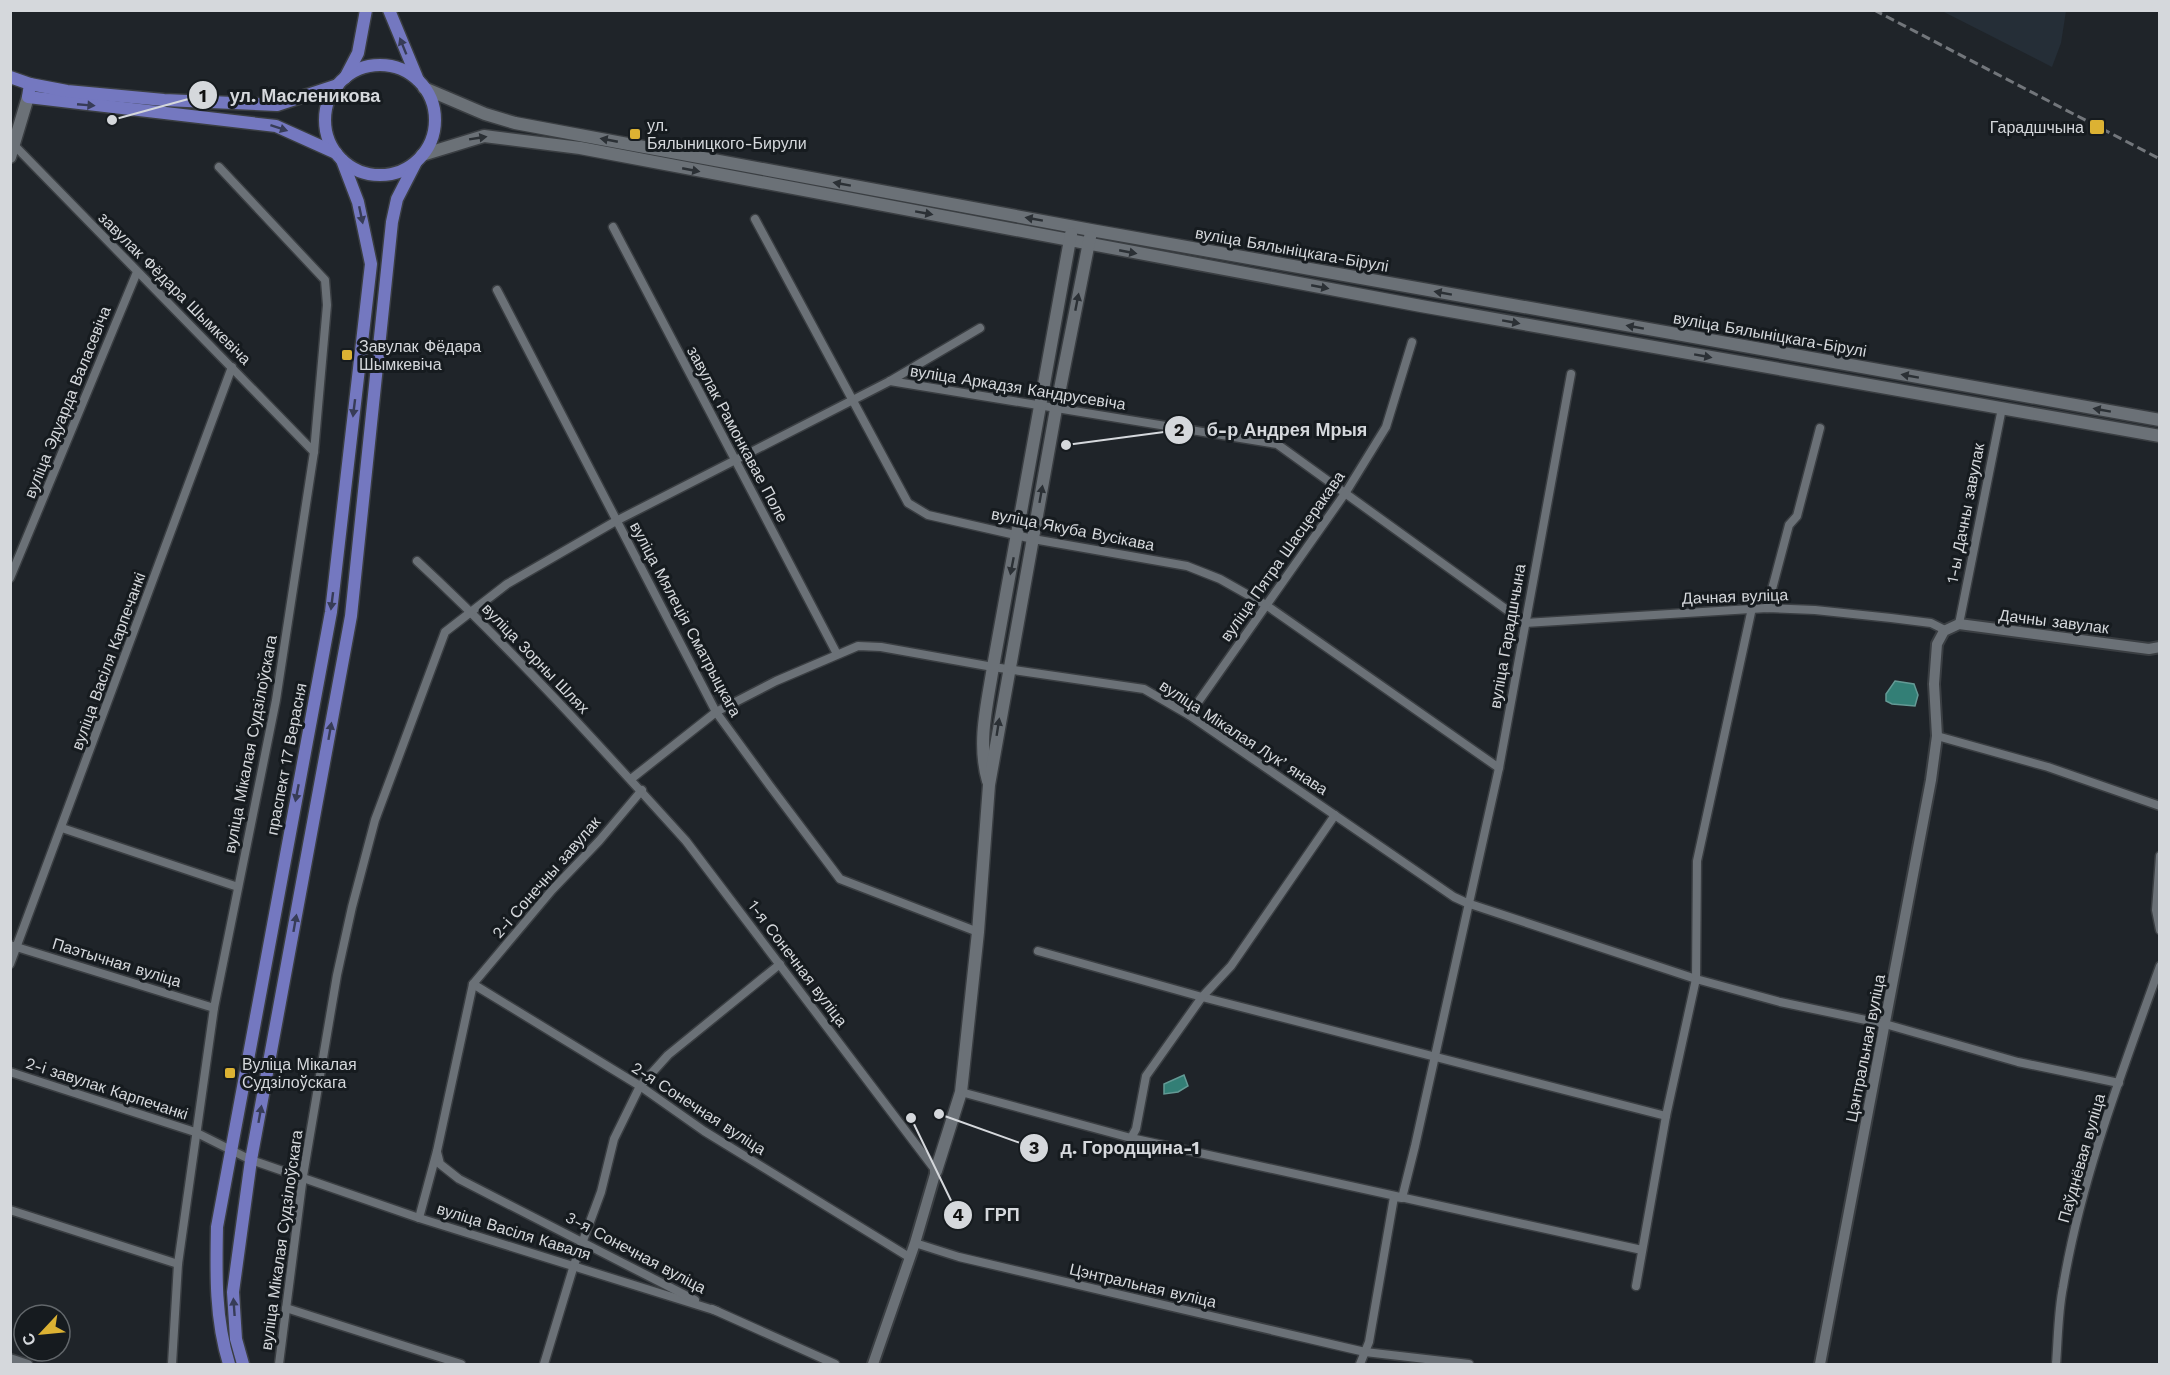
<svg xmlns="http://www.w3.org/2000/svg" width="2170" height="1375" font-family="'Work Sans',sans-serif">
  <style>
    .built { fill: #252e37 }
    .water { fill: #337f76; stroke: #649a95; stroke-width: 1.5 }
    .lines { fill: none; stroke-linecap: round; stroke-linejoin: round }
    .minor-casing { stroke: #3a3e42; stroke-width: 11 }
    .tertiary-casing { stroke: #3a3e42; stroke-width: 14 }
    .secondary-casing { stroke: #3a3e42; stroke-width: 15 }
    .primary-casing { stroke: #3a3e42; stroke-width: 15 }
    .minor { stroke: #6b7177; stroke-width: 8 }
    .tertiary { stroke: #6b7177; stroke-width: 10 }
    .secondary { stroke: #6b7177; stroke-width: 12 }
    .primary { stroke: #7478c0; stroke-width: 12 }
    .rail { stroke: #72767b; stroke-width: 3; stroke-dasharray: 9 4.5; stroke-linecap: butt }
    .oneway { fill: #373c57 }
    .oneway2 { fill: #2b3035 }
    .poi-dot { fill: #dcb233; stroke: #161b1f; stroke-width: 2 }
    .labels { text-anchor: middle; stroke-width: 6; stroke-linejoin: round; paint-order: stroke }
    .poi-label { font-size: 16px; fill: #d5d8dc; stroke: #161b1f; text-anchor: start }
    .street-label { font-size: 16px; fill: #d5d8dc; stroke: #161b1f }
    .leader { fill: none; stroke: #d5d8dc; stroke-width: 2 }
    .callout-dot { fill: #d5d8dc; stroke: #161b1f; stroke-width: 2 }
    .mark-label { font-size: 18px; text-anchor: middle; font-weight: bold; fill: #111 }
    .callout-label { font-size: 18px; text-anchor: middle; font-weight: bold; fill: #d5d8dc; stroke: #161b1f; stroke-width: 6; stroke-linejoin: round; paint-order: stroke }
  </style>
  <rect width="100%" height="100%" fill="#1f2429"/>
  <polygon class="built" points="1942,11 2066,10 2066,11 2061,43 2052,67"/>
  <g class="water">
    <polygon points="1895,681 1914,684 1918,695 1915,706 1892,704 1886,701 1886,694"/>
    <polygon points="1184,1075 1188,1086 1178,1092 1164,1094 1164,1084"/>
  </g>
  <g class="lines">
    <defs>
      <g id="minor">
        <polyline points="15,146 314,452"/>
        <polyline points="755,219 908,503 928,515 1033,539 1187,566 1220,579 1266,605 1499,768"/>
        <polyline points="613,227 837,654"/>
        <polyline points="497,290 716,712 770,786 840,879 978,932"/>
        <polyline points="890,381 1277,444 1525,623 1767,608 1815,610 1891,618 1931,623 1945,630"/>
        <path d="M417,561C512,649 599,745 686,841L936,1171"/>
        <polyline points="10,578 137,272"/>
        <polyline points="1767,608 1789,525 1797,516 1820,428"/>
        <polyline points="1959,624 2002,408"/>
        <polyline points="1189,715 1346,492 1386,427 1412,342"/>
        <polyline points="1937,736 2048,767 2160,806"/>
        <polyline points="631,779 716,712 776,681 858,646 881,647 993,667 1144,689 1189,715 1454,897 1467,903 1696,979 1780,1002 1885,1024 2018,1062 2119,1083"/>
        <polyline points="62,828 238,887"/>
        <polyline points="2160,856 2156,910 2160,930"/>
        <polyline points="10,945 214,1008"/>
        <polyline points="1038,951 1202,997 1666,1116"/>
        <polyline points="10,964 232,367"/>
        <polyline points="473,984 640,1086 704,1131 909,1257"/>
        <polyline points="10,1072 195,1132 251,1160 419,1218 717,1311"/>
        <polyline points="961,1092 1131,1138 1642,1250"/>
        <polyline points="1131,1138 1136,1129 1146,1076 1202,997 1231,966 1335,815"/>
        <polyline points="437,1152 440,1164 459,1179 695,1300"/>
        <polyline points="10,1210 178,1264"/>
        <polyline points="419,1218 437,1151 473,984 552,890 599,841 642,790"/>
        <polyline points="915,1243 959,1257 1365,1352 1469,1364"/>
        <polyline points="1636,1286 1666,1116 1696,979 1697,861 1752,608"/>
        <polyline points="286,1308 461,1364"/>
        <polyline points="712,1309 835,1364"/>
        <polyline points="10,1358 28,1364"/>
        <polyline points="172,1364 178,1264 214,1008 276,700 314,452 327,305 325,280 219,167"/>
        <polyline points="279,1364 303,1176 337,975 352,907 375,820 445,632 507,584 616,521 890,381 980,328"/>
        <polyline points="544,1364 574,1265 601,1192 614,1139 640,1086 668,1055 780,964"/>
        <polyline points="1360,1364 1369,1342 1394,1197 1402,1198 1415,1146 1499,768 1571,374"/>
        <path d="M2056,1364C2058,1339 2058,1312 2063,1287C2081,1178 2123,1069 2160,966"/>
      </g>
      <g id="tertiary">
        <polyline points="873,1364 915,1243 936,1171"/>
        <polyline points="1820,1364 1931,780 1937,736 1934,684 1937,644 1944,631 1959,624 2149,649 2160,647"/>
      </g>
      <g id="secondary">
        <polyline points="424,88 485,114 515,123 1091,230 2160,420"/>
        <polyline points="422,155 484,136 580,148 1421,306 2160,436"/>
        <polyline points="10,157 28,97"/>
        <path d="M988,781C977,743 987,705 993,667L1071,234"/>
        <polyline points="936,1171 961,1092 978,932 989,785 1056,409 1090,237"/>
      </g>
      <g id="primary">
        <polyline points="389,10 418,80"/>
        <circle cx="380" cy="120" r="55"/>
        <polyline points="10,77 30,84 28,97 276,126 336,153"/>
        <polyline points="345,78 358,53 366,10"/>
        <polyline points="30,84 67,91 164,100 277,105 338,85"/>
        <path d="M229,1364C215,1319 216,1273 217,1227L331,612L371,264L358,202L342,160"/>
        <polyline points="243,1364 236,1339 233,1292 251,1160 351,616 392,222 397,199 416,162"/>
      </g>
    </defs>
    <use href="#minor" class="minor-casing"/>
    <use href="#tertiary" class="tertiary-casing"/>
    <use href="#secondary" class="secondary-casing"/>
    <use href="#primary" class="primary-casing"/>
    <use href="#minor" class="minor"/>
    <use href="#tertiary" class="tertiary"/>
    <use href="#secondary" class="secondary"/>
    <use href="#primary" class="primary"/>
    <polyline class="rail" points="1874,10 2160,159"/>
  </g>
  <defs><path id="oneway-solid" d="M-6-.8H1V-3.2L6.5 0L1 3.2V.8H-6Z" transform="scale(1.5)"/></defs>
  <g class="oneway">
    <use href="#oneway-solid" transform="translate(403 46) rotate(-112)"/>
    <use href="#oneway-solid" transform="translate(86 105) rotate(5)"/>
    <use href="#oneway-solid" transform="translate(279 128) rotate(18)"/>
    <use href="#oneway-solid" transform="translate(361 215) rotate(78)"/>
    <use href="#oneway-solid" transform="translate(354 408) rotate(97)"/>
    <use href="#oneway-solid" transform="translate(332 601) rotate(97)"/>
    <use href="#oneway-solid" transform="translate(330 731) rotate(-80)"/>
    <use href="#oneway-solid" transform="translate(297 793) rotate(101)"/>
    <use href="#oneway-solid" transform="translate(295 923) rotate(-80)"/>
    <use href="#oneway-solid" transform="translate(260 1114) rotate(-80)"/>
    <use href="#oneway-solid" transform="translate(234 1307) rotate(-94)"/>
  </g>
  <g class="oneway2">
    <use href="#oneway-solid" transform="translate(478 138) rotate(-9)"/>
    <use href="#oneway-solid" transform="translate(609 140) rotate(-169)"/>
    <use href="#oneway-solid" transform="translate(691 170) rotate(11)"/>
    <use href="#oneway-solid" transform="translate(842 184) rotate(-170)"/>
    <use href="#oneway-solid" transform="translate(924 213) rotate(10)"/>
    <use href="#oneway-solid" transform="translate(1034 219) rotate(-170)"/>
    <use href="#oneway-solid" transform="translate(1128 252) rotate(11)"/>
    <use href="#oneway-solid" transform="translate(1320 287) rotate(11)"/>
    <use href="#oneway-solid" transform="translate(1443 293) rotate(-170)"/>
    <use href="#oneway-solid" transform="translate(1077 302) rotate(-79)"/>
    <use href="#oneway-solid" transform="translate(1511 322) rotate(10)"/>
    <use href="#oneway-solid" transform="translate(1635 327) rotate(-170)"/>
    <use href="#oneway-solid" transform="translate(1703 356) rotate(10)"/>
    <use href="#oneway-solid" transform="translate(1910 376) rotate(-170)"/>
    <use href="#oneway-solid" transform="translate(2102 410) rotate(-170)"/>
    <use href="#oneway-solid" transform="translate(1041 494) rotate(-80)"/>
    <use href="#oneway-solid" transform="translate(1012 566) rotate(101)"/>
    <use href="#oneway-solid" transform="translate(998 727) rotate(-81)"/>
  </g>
  <g class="poi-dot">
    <rect x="2089" y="119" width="16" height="16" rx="3"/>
    <rect x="629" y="128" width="12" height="12" rx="3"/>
    <rect x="341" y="349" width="12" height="12" rx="3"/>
    <rect x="224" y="1067" width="12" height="12" rx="3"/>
  </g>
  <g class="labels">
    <g class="poi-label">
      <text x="647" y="131">ул.<tspan x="647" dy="18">Бялыницкого-Бирули</tspan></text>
      <text x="2084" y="133" text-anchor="end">Гарадшчына</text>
      <text x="359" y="352">Завулак Фёдара<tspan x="359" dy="18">Шымкевіча</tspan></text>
      <text x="242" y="1070">Вуліца Мікалая<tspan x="242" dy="18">Судзілоўскага</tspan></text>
    </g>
    <g class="street-label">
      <text transform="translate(1292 249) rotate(10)" y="6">вуліца Бялыніцкага-Бірулі</text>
      <text transform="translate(175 288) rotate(45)" y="6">завулак Фёдара Шымкевіча</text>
      <text transform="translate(1770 334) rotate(10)" y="6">вуліца Бялыніцкага-Бірулі</text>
      <text transform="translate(1018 387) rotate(9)" y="6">вуліца Аркадзя Кандрусевіча</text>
      <text transform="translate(67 402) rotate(-68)" y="6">вуліца Эдуарда Валасевіча</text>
      <text transform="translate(738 434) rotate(62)" y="6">завулак Рамонкавае Поле</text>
      <text transform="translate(1965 513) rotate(-79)" y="6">1-ы Дачны завулак</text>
      <text transform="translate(1073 529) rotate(11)" y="6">вуліца Якуба Вусікава</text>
      <text transform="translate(1282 556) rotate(-55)" y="6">вуліца Пятра Шасцеракава</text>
      <text transform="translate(1735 596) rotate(-2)" y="6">Дачная вуліца</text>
      <text transform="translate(686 619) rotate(62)" y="6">вуліца Мялеція Сматрыцкага</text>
      <text transform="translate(2054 621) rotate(7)" y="6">Дачны завулак</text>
      <text transform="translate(1507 636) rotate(-80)" y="6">вуліца Гарадшчына</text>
      <text transform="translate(536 658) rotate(46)" y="6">вуліца Зорны Шлях</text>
      <text transform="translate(108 661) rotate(-70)" y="6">вуліца Васіля Карпечанкі</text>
      <text transform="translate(1244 737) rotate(33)" y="6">вуліца Мікалая Лукʼянава</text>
      <text transform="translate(250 744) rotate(-79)" y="6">вуліца Мікалая Судзілоўскага</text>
      <text transform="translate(286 759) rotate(-79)" y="6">праспект 17 Верасня</text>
      <text transform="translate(546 877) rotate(-49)" y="6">2-і Сонечны завулак</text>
      <text transform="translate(117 962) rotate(17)" y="6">Паэтычная вуліца</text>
      <text transform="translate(798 963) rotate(53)" y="6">1-я Сонечная вуліца</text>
      <text transform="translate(1865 1048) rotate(-79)" y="6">Цэнтральная вуліца</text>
      <text transform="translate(107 1088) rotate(18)" y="6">2-і завулак Карпечанкі</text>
      <text transform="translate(699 1108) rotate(33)" y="6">2-я Сонечная вуліца</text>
      <text transform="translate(2081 1158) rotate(-74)" y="6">Паўднёвая вуліца</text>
      <text transform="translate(514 1231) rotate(17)" y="6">вуліца Васіля Каваля</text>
      <text transform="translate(281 1240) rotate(-82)" y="6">вуліца Мікалая Судзілоўскага</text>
      <text transform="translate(636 1252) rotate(28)" y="6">3-я Сонечная вуліца</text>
      <text transform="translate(1143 1285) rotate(13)" y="6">Цэнтральная вуліца</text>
    </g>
  </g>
  <path class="leader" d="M112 120L203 95M1066 445L1179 430M939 1114L1034 1148M911 1118L958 1215"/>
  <g class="callout-dot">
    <circle cx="112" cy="120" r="6"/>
    <circle cx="1066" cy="445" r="6"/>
    <circle cx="939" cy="1114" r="6"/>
    <circle cx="911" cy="1118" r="6"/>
    <circle cx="203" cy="95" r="15"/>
    <circle cx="1179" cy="430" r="15"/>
    <circle cx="1034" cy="1148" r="15"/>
    <circle cx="958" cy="1215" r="15"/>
  </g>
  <g class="mark-label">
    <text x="203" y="102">1</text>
    <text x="1179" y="436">2</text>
    <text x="1034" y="1154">3</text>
    <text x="958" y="1221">4</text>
  </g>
  <g class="callout-label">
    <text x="305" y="102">ул. Масленикова</text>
    <text x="1287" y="436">б-р Андрея Мрыя</text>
    <text x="1130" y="1154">д. Городщина-1</text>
    <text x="1002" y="1221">ГРП</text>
  </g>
  <rect width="2170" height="1375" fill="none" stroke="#d5d8dc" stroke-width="24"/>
  <g transform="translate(42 1333) rotate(244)"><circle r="28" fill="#161b1f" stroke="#62676b" stroke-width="1.5"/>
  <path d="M0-4.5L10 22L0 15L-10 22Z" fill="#dcb233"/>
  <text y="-9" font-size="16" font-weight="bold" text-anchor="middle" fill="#d5d8dc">С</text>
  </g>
</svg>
